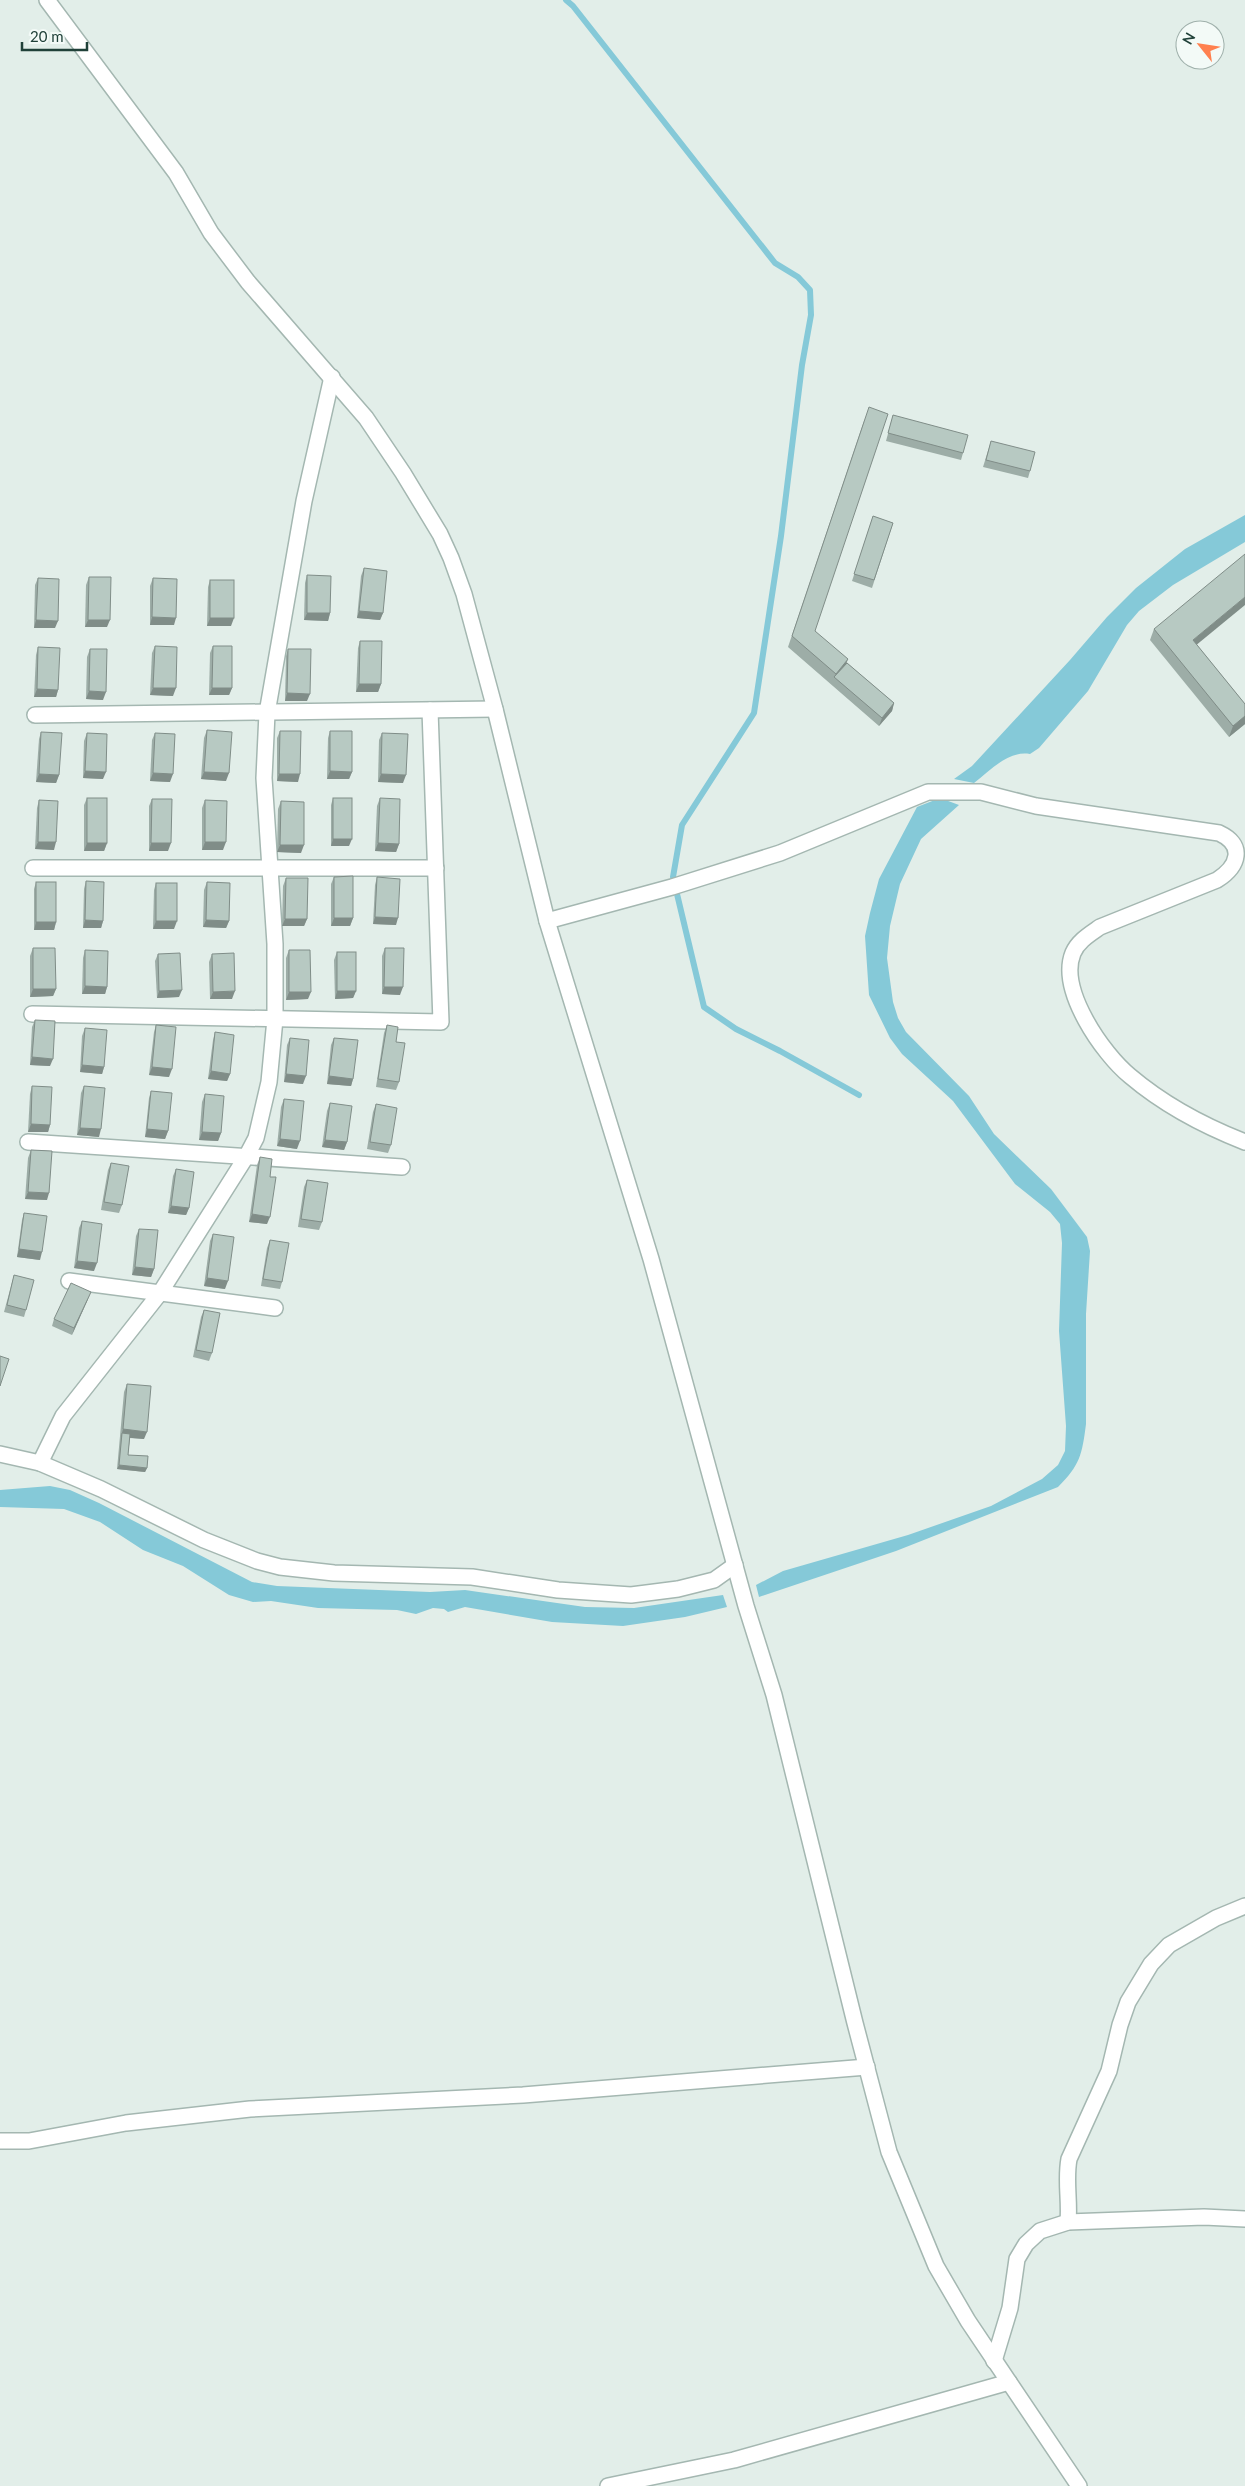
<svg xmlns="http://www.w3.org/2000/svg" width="1245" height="2486" font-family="Lato,sans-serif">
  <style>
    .water { fill: #85c9d8 }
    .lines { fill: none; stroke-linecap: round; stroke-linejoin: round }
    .stream { stroke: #85c9d8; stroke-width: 6 }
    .minor-casing { stroke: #a4b7b1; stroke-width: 18 }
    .minor { stroke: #fff; stroke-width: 15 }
    .wall { fill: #9dada7 }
    .shaded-wall { fill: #808d88 }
    .building { fill: #b7c9c2; stroke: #808d88 }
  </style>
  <rect width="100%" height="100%" fill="#e2eee9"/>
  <g class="water">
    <path d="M1245,515V542L1173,585L1139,611L1127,625L1088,691L1039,748L1030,754C1008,750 990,771 974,783L954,779L972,766L1070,660L1107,617L1136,588L1185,549Z"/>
    <path d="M940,798L959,805L921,839L900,884L890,926L887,958L893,1002L898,1018L906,1032L969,1096L994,1134L1051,1189L1087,1237L1090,1251L1086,1314V1424C1082,1455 1080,1465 1058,1487L896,1551L759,1597L756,1585L783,1571L908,1535L991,1506L1042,1479L1058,1465L1065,1451L1066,1426L1059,1331L1062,1243L1060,1224L1050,1212L1015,1184L953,1101L902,1054L890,1038L869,995L865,936L870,913L879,879L917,807Z"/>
    <polygon points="50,1486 70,1490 99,1503 252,1582 277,1586 430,1592 465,1590 585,1607 634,1608 723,1595 727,1607 685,1617 623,1626 552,1622 465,1607 448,1612 444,1609 433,1608 416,1614 397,1610 318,1608 271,1601 253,1602 229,1595 183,1566 143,1550 100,1522 64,1509 0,1507 0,1490"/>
  </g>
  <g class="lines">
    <g class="stream">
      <polyline points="566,0 573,6 775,263 798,277 810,290 811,315 802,365 781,536 754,713 682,825 673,877"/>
      <polyline points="677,894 704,1007 736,1029 780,1051 859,1095"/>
    </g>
    <defs>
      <g id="minor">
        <polyline points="47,0 176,173 211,233 248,282 366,418 403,473 440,534 451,558 464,594 495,709 547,921 651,1259 746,1606 774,1695 855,2023 889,2152 936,2266 968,2321 1079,2486"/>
        <polyline points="35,715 495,709"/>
        <polyline points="33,868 436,868"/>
        <path d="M547,921L672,887L780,853L928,792H981L1036,806L1219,833C1245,845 1239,866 1217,880L1100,927C1090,934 1078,941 1073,953C1058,990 1103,1054 1130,1076C1163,1104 1204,1126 1245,1142"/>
        <polyline points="32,1014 441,1022 430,710"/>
        <polyline points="28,1142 402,1167"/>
        <polyline points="69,1281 275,1308"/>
        <polyline points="0,1454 40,1463 101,1489 204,1540 257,1561 280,1567 334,1573 472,1577 558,1590 631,1595 678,1589 714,1580 735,1565"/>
        <polyline points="40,1463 63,1416 160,1293 246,1157 256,1138 269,1082 275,1019 275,944 264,778 267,713 304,501 332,377"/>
        <polyline points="0,2141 29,2141 126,2123 250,2109 523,2095 867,2067"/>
        <path d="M1068,2222C1070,2201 1065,2180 1069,2159L1109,2071L1120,2025L1128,2002L1151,1964L1169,1945L1216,1918L1245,1906"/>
        <polyline points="994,2361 1010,2308 1017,2259 1026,2244 1040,2231 1068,2222 1204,2217 1245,2219"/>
        <polyline points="608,2486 734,2460 1009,2382"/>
      </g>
    </defs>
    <use href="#minor" class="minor-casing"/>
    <use href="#minor" class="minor"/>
  </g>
  <g class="wall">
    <polygon points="893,415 963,453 961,460 886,441"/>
    <polygon points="865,418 815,631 847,663 894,703 892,711 879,726 788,647"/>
    <polygon points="991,441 1030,471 1028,478 983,467"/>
    <polygon points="873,516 893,523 872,588 852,581"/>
    <polygon points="364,568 383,613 380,620 357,618 361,576"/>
    <polygon points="307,575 330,613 328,621 304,620 305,583"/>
    <polygon points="89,577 107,627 85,627 86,585"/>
    <polygon points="38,578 55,628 34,628 35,585"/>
    <polygon points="153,578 174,625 150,625 150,586"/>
    <polygon points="210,580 231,626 207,626 208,587"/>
    <polygon points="1154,629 1197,645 1245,704 1245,724 1229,737 1150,640"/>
    <polygon points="360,641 381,684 378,692 356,692 358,648"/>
    <polygon points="155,646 173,696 150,695 152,653"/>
    <polygon points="213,646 232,688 229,695 209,695 210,653"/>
    <polygon points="38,647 58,690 56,697 34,697 36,655"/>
    <polygon points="90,649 103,700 86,699 87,657"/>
    <polygon points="288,649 307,701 285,701 286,656"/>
    <polygon points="207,730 226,781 201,779 204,738"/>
    <polygon points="280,731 298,782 277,781 277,738"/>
    <polygon points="330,731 352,772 349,779 327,779 328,738"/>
    <polygon points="41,732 59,775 56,783 36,782 39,739"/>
    <polygon points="87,733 103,779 83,778 84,741"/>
    <polygon points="155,733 170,782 150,781 152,740"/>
    <polygon points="382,733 403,783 378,782 379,740"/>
    <polygon points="87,798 107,843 104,851 84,851 84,805"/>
    <polygon points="333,798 349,846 331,846 331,805"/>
    <polygon points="380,798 399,844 396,852 375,851 377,806"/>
    <polygon points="152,799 168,851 149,851 149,806"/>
    <polygon points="39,800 54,850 35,849 37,808"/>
    <polygon points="205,800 223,850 202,850 202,808"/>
    <polygon points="281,801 301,853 277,852 278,809"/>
    <polygon points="334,877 353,918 350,926 331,926 331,884"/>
    <polygon points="377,877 396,925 373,924 375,885"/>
    <polygon points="286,878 307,919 304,926 282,926 283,886"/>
    <polygon points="86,881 103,921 101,928 83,928 84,889"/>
    <polygon points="36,882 56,922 54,930 34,930 34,889"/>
    <polygon points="207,882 229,921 226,928 203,927 204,890"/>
    <polygon points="156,883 174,929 153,929 154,890"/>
    <polygon points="33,948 56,989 53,996 30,997 30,956"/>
    <polygon points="385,948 400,995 382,994 382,956"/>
    <polygon points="85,950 107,987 105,994 82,994 83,958"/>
    <polygon points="289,950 308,999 286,1000 286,958"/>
    <polygon points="337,952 356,991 353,998 335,999 334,960"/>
    <polygon points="158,954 179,997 157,998 155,961"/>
    <polygon points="212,954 232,999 210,999 209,962"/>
    <polygon points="35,1020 50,1066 30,1065 32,1027"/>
    <polygon points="156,1025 169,1077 149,1075 154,1032"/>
    <polygon points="387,1025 396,1042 399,1082 396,1090 376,1087 384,1033"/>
    <polygon points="85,1028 104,1067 102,1074 80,1072 82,1036"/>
    <polygon points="215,1032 230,1074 227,1081 208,1079 213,1040"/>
    <polygon points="290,1038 303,1084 284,1082 287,1045"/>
    <polygon points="334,1038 353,1079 351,1086 327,1084 331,1045"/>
    <polygon points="32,1086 50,1125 48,1132 28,1132 30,1094"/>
    <polygon points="84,1086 99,1137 77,1135 81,1093"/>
    <polygon points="151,1091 168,1131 165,1139 145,1137 149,1098"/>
    <polygon points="205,1094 221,1133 218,1141 199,1140 202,1102"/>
    <polygon points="284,1099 297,1149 277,1146 281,1107"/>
    <polygon points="330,1103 347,1142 344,1150 322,1147 327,1111"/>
    <polygon points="376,1104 391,1145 388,1153 367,1149 373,1112"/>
    <polygon points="31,1150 47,1200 25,1199 28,1158"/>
    <polygon points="260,1157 270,1177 267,1224 249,1222 257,1165"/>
    <polygon points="111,1163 122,1205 119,1213 101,1210 108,1170"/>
    <polygon points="176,1169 189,1208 186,1215 168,1213 173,1176"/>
    <polygon points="307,1180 322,1222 319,1230 298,1227 304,1187"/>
    <polygon points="24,1213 40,1260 17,1257 22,1220"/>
    <polygon points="82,1221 94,1271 74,1268 79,1228"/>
    <polygon points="139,1229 154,1269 151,1277 132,1275 136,1236"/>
    <polygon points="213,1234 225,1289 204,1286 210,1241"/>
    <polygon points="270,1240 282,1282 280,1289 261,1286 267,1248"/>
    <polygon points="14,1275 26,1310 24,1317 4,1312"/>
    <polygon points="88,1299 72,1335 52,1326 54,1319"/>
    <polygon points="204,1310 212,1353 209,1361 193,1357 201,1317"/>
    <polygon points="127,1384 144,1439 130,1438 128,1455 147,1468 145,1472 117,1469 124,1392"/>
  </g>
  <g class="shaded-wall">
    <polygon points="1245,597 1245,605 1189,651 1193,640"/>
    <polygon points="359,611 383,613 380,620 357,618"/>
    <polygon points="307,613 330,613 328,621 304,620"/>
    <polygon points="152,617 176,618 174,625 150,625"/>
    <polygon points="210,618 234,618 231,626 207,626"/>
    <polygon points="36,620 58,621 55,628 34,628"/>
    <polygon points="88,620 110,620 107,627 85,627"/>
    <polygon points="848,659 844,670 834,677 836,674"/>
    <polygon points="359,684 381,684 378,692 356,692"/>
    <polygon points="153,688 176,688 173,696 150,695"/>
    <polygon points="212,688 232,688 229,695 209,695"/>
    <polygon points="37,689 58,690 56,697 34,697"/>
    <polygon points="89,691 106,692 103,700 86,699"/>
    <polygon points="287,693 310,694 307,701 285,701"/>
    <polygon points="894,703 892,711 879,726 882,718"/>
    <polygon points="1245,716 1245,724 1229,737 1233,726"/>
    <polygon points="85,771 106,772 103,779 83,778"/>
    <polygon points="330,771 352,772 349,779 327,779"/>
    <polygon points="204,772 229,773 226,781 201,779"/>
    <polygon points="153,773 173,774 170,782 150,781"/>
    <polygon points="39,774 59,775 56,783 36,782"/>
    <polygon points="279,774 300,774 298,782 277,781"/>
    <polygon points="381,774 406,775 403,783 378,782"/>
    <polygon points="333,839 352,839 349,846 331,846"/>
    <polygon points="38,842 56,842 54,850 35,849"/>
    <polygon points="205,842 226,842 223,850 202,850"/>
    <polygon points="87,843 107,843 104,851 84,851"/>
    <polygon points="151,843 171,843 168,851 149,851"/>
    <polygon points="378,843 399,844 396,852 375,851"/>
    <polygon points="280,845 304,845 301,853 277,852"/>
    <polygon points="375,917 398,918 396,925 373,924"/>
    <polygon points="334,918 353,918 350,926 331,926"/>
    <polygon points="285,919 307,919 304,926 282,926"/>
    <polygon points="85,920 103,921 101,928 83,928"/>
    <polygon points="206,920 229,921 226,928 203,927"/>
    <polygon points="156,921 177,921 174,929 153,929"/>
    <polygon points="36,922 56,922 54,930 34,930"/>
    <polygon points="85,986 107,987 105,994 82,994"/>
    <polygon points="384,987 403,987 400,995 382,994"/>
    <polygon points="33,989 56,989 53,996 30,997"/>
    <polygon points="182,990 179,997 157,998 159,991"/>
    <polygon points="235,991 232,999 210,999 213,992"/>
    <polygon points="337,991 356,991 353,998 335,999"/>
    <polygon points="289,992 311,992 308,999 286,1000"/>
    <polygon points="32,1057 53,1059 50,1066 30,1065"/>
    <polygon points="82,1065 104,1067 102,1074 80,1072"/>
    <polygon points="152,1067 172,1069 169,1077 149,1075"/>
    <polygon points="211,1071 230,1074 227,1081 208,1079"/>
    <polygon points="286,1074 306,1076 303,1084 284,1082"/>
    <polygon points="329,1076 353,1079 351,1086 327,1084"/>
    <polygon points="31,1124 50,1125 48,1132 28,1132"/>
    <polygon points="80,1128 101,1129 99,1137 77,1135"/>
    <polygon points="147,1129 168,1131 165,1139 145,1137"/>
    <polygon points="202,1132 221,1133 218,1141 199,1140"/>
    <polygon points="280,1139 300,1141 297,1149 277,1146"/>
    <polygon points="325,1140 347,1142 344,1150 322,1147"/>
    <polygon points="28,1192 49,1193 47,1200 25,1199"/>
    <polygon points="171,1206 189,1208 186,1215 168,1213"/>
    <polygon points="252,1214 270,1217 267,1224 249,1222"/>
    <polygon points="19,1249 42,1252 40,1260 17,1257"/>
    <polygon points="77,1261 97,1263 94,1271 74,1268"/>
    <polygon points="135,1267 154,1269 151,1277 132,1275"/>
    <polygon points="207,1278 228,1281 225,1289 204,1286"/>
    <polygon points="91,1292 88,1299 72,1335 74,1328"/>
    <polygon points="123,1429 147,1432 144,1439 121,1437"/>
    <polygon points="119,1465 147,1468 145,1472 117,1469"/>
  </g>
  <g class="building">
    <polygon points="869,407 888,414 815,631 848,659 836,674 792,636"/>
    <polygon points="893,415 968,435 963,453 888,433"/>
    <polygon points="991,441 1035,452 1030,471 986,460"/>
    <polygon points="873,516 893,523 874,580 854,574"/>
    <polygon points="1245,554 1245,597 1193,640 1245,704 1245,716 1233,726 1154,629"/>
    <polygon points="364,568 387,571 383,613 359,611"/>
    <polygon points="307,575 331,576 330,613 307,613"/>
    <polygon points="89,577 111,577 110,620 88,620"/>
    <polygon points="38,578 59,579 58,621 36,620"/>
    <polygon points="153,578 177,579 176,618 152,617"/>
    <rect x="210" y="580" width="24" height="38"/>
    <polygon points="360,641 382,641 381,684 359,684"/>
    <polygon points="155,646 177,647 176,688 153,688"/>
    <polygon points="213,646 232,646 232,688 212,688"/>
    <polygon points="38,647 60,648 58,690 37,689"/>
    <polygon points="90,649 107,649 106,692 89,691"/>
    <polygon points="288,649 311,649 310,694 287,693"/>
    <polygon points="847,663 894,703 882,718 834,677"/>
    <polygon points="207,730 232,732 229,773 204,772"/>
    <polygon points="280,731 301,731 300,774 279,774"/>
    <polygon points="330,731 352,731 352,772 330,771"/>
    <polygon points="41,732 62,733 59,775 39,774"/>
    <polygon points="87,733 107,734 106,772 85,771"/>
    <polygon points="155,733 175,734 173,774 153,773"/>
    <polygon points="382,733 408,734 406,775 381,774"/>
    <rect x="87" y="798" width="20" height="45"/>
    <rect x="333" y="798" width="19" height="41"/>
    <polygon points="380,798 400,799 399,844 378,843"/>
    <polygon points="152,799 172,799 171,843 151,843"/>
    <polygon points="39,800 58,801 56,842 38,842"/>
    <polygon points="205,800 227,801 226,842 205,842"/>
    <polygon points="281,801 304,802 304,845 280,845"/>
    <polygon points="353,876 353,918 334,918 334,877"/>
    <polygon points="377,877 400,879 398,918 375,917"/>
    <polygon points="286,878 308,878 307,919 285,919"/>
    <polygon points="86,881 104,882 103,921 85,920"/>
    <rect x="36" y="882" width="20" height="40"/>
    <polygon points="207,882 230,883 229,921 206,920"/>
    <rect x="156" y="883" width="21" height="38"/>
    <polygon points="33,948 55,948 56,989 33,989"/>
    <polygon points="385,948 404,948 403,987 384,987"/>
    <polygon points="85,950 108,951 107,987 85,986"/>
    <polygon points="289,950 310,950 311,992 289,992"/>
    <rect x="337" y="952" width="19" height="39"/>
    <polygon points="180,953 182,990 159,991 158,954"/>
    <polygon points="234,953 235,991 213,992 212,954"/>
    <polygon points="35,1020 55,1021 53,1059 32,1057"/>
    <polygon points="156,1025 176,1027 172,1069 152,1067"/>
    <polygon points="387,1025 398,1027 396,1042 405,1043 399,1082 378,1079"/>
    <polygon points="85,1028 107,1030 104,1067 82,1065"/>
    <polygon points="215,1032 234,1035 230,1074 211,1071"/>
    <polygon points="290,1038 309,1040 306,1076 286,1074"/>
    <polygon points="334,1038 358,1040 353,1079 329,1076"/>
    <polygon points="32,1086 52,1087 50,1125 31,1124"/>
    <polygon points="84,1086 105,1088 101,1129 80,1128"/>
    <polygon points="151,1091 172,1093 168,1131 147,1129"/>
    <polygon points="205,1094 224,1096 221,1133 202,1132"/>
    <polygon points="284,1099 304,1101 300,1141 280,1139"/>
    <polygon points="330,1103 352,1106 347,1142 325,1140"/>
    <polygon points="376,1104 397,1108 391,1145 370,1142"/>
    <polygon points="31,1150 52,1151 49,1193 28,1192"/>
    <polygon points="260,1157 272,1159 270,1177 276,1177 270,1217 252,1214"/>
    <polygon points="111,1163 129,1166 122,1205 104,1202"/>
    <polygon points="176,1169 194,1172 189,1208 171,1206"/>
    <polygon points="307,1180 328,1183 322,1222 301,1219"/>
    <polygon points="24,1213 47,1216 42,1252 19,1249"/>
    <polygon points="82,1221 102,1224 97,1263 77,1261"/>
    <polygon points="139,1229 158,1230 154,1269 135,1267"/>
    <polygon points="213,1234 234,1237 228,1281 207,1278"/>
    <polygon points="270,1240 289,1243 282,1282 263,1279"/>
    <polygon points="14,1275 34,1280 26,1310 7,1305"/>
    <polygon points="71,1283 91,1292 74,1328 54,1319"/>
    <polygon points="204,1310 220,1313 212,1353 196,1350"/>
    <polygon points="0,1356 9,1359 0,1386"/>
    <polygon points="127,1384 151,1386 147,1432 123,1429"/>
    <polygon points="122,1433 130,1434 128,1455 148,1456 147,1468 119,1465"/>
  </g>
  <g transform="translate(1200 45) rotate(300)"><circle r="24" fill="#f3faf7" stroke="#9fb0ab"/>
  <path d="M0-4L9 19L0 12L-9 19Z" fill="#ff804f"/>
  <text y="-8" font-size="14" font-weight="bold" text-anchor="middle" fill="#204139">N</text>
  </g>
  <path d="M22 42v8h65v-8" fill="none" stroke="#204139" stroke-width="2.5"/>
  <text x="30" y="42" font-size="15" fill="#204139" stroke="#f3faf7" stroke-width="4" paint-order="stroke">20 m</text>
</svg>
